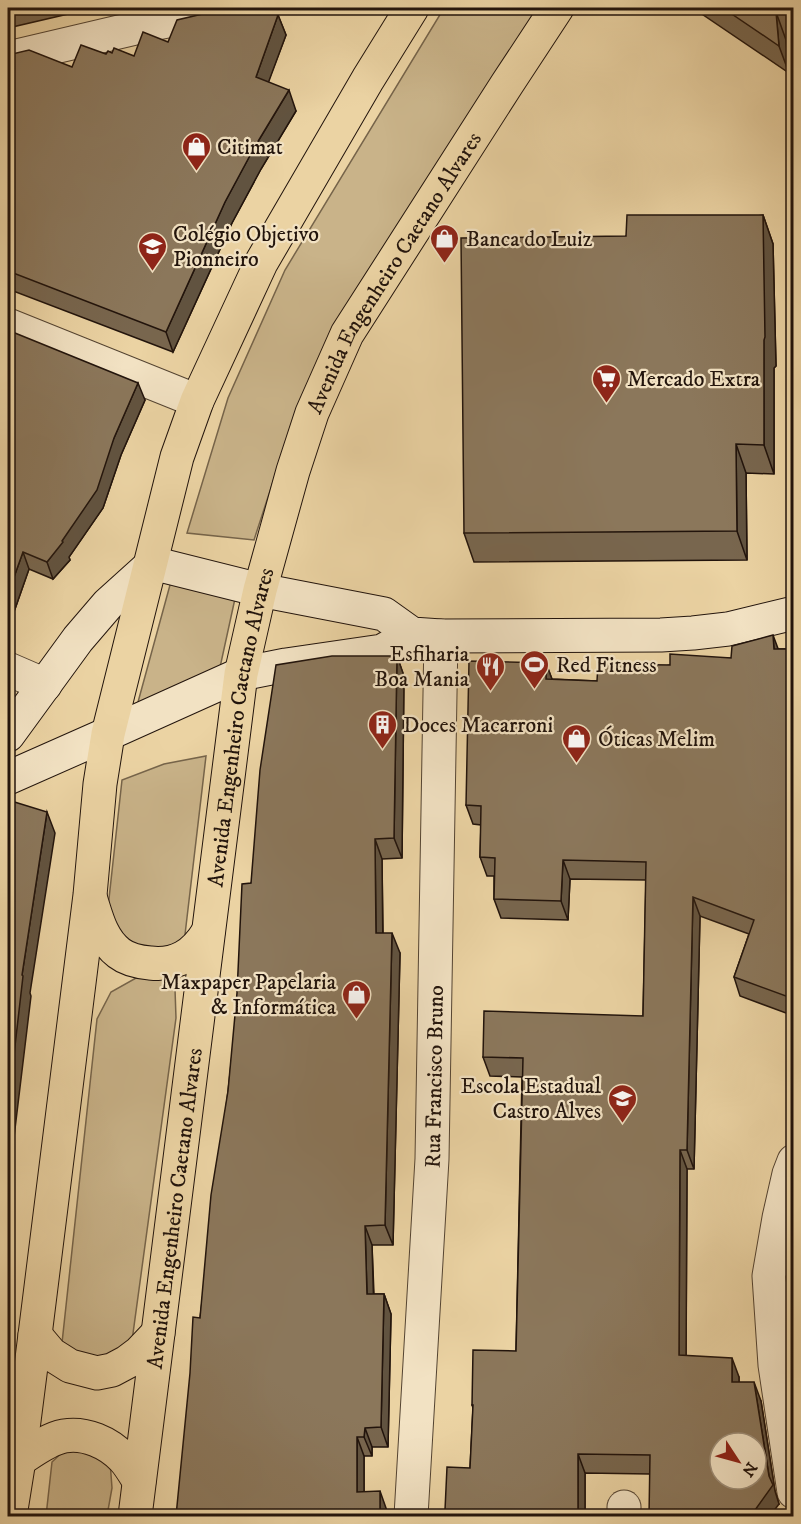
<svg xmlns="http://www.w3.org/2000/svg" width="801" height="1524" font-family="'IM FELL DW Pica',serif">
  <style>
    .green { fill: #c9b389; stroke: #76644a; stroke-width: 1.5 }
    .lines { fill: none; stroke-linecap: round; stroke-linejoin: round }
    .minor-casing { stroke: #544432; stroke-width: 35 }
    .tertiary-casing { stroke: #544432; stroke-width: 35 }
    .secondary-casing { stroke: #22140c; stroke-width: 35 }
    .primary-casing { stroke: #22140c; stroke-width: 35 }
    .minor { stroke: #f2e2c3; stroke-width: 33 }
    .tertiary { stroke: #f2e2c3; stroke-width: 33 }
    .secondary { stroke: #f2e2c3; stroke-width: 33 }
    .primary { stroke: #ebd3a3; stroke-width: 33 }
    .wall { fill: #78664e; stroke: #22140c; stroke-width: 1.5 }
    .shaded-wall { fill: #615340; stroke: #22140c; stroke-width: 1.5 }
    .building { fill: #8b775b; stroke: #22140c; stroke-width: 1.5; fill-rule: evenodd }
    .labels { text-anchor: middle; stroke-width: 4.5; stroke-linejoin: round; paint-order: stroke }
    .poi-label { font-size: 22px; fill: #22140c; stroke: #f2e2c3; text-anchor: start }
    .street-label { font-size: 22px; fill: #22140c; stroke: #f2e2c3 }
  </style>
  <rect width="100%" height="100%" fill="#ebd3a3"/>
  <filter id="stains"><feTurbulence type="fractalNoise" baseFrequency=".00333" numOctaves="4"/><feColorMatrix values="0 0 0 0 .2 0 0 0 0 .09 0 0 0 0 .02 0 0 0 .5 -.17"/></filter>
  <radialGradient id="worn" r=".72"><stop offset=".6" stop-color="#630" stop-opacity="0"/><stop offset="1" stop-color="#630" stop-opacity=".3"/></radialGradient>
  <g class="green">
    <polygon points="444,8 541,8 283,451 254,540 187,533 228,398 285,270"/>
    <polygon points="173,574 236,594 219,672 135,713"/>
    <polygon points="206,756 184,943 166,953 136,950 107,917 122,780 164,764"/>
    <polygon points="159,977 175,989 176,1018 131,1348 112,1359 79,1358 62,1343 97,1019 111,992 136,978"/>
    <polygon points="70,1445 110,1461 112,1488 107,1516 46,1516 52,1462"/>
  </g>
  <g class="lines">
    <defs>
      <g id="minor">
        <polyline points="8,58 157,23 233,8"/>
        <polyline points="8,325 197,401"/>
        <polyline points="8,669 45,685"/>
        <path id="s1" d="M411,1516L432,1159L441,636"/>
        <polyline points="624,1516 624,1507"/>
      </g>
      <polyline id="tertiary" points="794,1161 789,1174 779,1218 769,1276 775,1365 794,1492"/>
      <g id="secondary">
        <polyline points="8,735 78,639 108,604 149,567 164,566 260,590 384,614 412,634 441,636 661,635 693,633 728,629 794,613"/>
        <polyline points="8,778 121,728 241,674 286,665 382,651 412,634"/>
      </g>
      <g id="primary">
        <path d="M91,900C97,919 102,940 119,953C128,960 139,962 150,963C176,966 194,955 208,932"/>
        <polyline points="35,1335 51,1354 70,1366 97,1373 112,1370 127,1362 139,1353 158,1333"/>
        <path d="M19,1460C33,1451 48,1439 64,1436C85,1432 109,1443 123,1458C129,1464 134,1473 139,1481"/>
        <polyline points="10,1516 19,1460 35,1335 90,895 100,784 108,734 177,457 197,401 261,263 368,79 412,8"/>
        <path id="s2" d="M135,1516L241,674L260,590L293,471L312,413L347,334L507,84L557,8"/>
      </g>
    </defs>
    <use href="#minor" class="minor-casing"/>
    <use href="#tertiary" class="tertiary-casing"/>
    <use href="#secondary" class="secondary-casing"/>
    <use href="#primary" class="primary-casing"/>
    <use href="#minor" class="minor"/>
    <use href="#tertiary" class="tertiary"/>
    <use href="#secondary" class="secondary"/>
    <use href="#primary" class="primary"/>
  </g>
  <g class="wall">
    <polygon points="8,8 94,8 8,28"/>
    <polygon points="693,8 794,8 794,40 786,40 789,73"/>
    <polygon points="278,15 286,35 268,82 296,111 261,169 232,223 173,352 8,289 8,55 72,67 106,54 112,53 134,56 168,42"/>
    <polygon points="763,215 773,244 776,366 774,368 774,474 746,473 747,560 474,562 464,533 626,236"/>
    <polygon points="8,335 145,400 121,455 103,508 69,557 70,560 53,579 29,569 15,609 8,610"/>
    <polygon points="778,649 794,649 794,1016 740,996 734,977 749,934 700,916 694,1169 687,1169 686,1356 739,1377 739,1382 761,1401 775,1491 779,1504 650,1474 585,1473 585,1516 448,1516 445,1510 470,1468 473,1408 472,1405 516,1351 522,1077 490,1076 483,1057 643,1016 646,880 570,879 568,920 501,918 494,899 494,876 487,876 480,857 481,825 473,824 466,805 546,663 552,679 597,681 670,665 731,658"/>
    <polygon points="397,656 404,676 402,858 382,859 383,933 400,953 393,1245 372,1245 374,1294 384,1294 391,1314 388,1447 372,1447 372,1456 364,1456 364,1492 387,1511 387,1516 200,1318 228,1091 251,883"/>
  </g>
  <g class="shaded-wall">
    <polygon points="776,12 786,40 789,73 779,46"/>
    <polygon points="278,15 286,35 263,97 256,77"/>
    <polygon points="289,90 296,111 261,169 232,223 173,352 166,332 225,202 254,148"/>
    <polygon points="763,215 773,244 776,366 774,368 774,474 764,445"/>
    <polygon points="138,383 145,400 121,455 103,508 69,557 70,560 53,579 47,562 62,541 114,438"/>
    <polygon points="736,444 746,473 747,560 737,531"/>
    <polygon points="23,552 29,569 15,609 9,591"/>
    <polygon points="773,635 780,654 774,649"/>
    <polygon points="397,656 404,676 402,858 394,838"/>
    <polygon points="546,663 553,682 546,679"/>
    <polygon points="47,812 55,833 30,993 31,996 8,1187 8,1107 22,975"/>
    <polygon points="375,839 382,859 383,953 376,933"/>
    <polygon points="563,860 570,879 568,920 561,901"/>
    <polygon points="693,897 700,916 694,1169 687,1150"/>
    <polygon points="392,933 400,953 393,1245 385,1225"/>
    <polygon points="680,1150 687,1169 686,1374 679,1355"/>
    <polygon points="365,1226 372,1245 374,1314 367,1294"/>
    <polygon points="384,1294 391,1314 388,1447 381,1427"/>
    <polygon points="732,1358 739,1377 739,1401 732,1382"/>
    <polygon points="754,1382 761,1401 775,1491 779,1504 770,1516 754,1516 755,1510 769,1476"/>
    <polygon points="365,1428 372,1447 372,1456 364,1437"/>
    <polygon points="357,1437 364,1456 364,1511 357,1492"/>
    <polygon points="578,1454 585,1473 585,1516 578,1516"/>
    <polygon points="380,1491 387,1511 387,1516 380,1516"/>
  </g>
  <g class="building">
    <polygon points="228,8 262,8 278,15 256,77 289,90 254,148 225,202 166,332 8,271 8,55 29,50 72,67 81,45 106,54 108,51 112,53 114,48 134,56 143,32 168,42 177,20"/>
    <polygon points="723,8 794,8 794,14 776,12 779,46"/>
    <polygon points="627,215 763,215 765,337 764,340 764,445 736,444 737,531 464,533 461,238 626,236"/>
    <polygon points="10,331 138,383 114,438 97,490 62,541 63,542 47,562 23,552 9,591 8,591 8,335"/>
    <path d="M773,635L774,649H794V999L734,977L754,920L693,897L687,1150H680L679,1355L732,1358V1382H754L769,1476L773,1485L755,1510L754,1516H649L650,1455L578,1454V1516H467V1511L445,1510L447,1467L470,1468L473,1405H472L473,1350L516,1351L523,1058L483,1057L484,1011L643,1016L646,862L563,860L561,901L494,899L495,858L480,857L481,806L466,805L469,661L546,663V679L597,681L598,664L670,665V654L731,658L732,646ZM720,1443H756V1479H720Z"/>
    <polygon points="332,656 397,656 394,838 375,839 376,933 392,933 385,1225 365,1226 367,1294 384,1294 381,1427 365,1428 364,1437 357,1437 357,1492 380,1491 380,1516 176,1516 190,1373 193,1317 200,1318 211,1195 228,1091 237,993 242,884 251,883 260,770 276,665"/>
    <polygon points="8,800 47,812 22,975 23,976 8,1107"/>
    <polygon points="794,1222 794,1364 787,1297 787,1245 792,1245"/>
  </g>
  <defs>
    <symbol id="shop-pin" viewBox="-11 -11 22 30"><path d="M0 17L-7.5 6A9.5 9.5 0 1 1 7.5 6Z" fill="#8f2418" stroke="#f2e2c3"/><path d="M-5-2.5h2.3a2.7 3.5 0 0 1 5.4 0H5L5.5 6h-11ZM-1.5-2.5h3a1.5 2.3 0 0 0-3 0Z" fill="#fff"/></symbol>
    <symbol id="school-pin" viewBox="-11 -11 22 30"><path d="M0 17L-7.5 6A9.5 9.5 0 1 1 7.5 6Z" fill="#8f2418" stroke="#f2e2c3"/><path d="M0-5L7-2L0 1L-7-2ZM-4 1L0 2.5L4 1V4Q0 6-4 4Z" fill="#fff"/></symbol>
    <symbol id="supermarket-pin" viewBox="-11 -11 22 30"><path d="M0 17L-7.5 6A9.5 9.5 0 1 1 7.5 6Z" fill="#8f2418" stroke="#f2e2c3"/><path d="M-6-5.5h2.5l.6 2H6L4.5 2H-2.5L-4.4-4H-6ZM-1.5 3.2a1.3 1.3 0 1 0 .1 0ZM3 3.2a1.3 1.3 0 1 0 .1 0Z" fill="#fff"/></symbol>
    <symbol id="stadium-pin" viewBox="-11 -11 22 30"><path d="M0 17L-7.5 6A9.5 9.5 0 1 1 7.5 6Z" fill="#8f2418" stroke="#f2e2c3"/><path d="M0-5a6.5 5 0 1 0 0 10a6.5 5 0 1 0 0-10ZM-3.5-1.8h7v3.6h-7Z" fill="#fff"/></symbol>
    <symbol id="restaurant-pin" viewBox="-11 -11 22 30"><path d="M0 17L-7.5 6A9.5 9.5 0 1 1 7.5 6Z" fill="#8f2418" stroke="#f2e2c3"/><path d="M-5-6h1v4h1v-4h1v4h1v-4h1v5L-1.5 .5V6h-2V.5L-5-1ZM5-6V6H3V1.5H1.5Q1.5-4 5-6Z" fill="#fff"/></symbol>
    <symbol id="building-pin" viewBox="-11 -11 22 30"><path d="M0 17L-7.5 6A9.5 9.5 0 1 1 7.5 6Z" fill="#8f2418" stroke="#f2e2c3"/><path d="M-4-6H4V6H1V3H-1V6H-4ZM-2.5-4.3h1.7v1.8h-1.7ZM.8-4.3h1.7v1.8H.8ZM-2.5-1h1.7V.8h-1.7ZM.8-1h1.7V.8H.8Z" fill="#fff"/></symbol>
  </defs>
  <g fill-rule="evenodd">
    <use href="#shop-pin" x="180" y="130" width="33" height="45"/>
    <use href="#shop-pin" x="428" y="222" width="33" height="45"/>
    <use href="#school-pin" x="136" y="230" width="33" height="45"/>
    <use href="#supermarket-pin" x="590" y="362" width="33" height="45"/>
    <use href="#stadium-pin" x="518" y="648" width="33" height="45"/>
    <use href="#restaurant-pin" x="474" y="650" width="33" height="45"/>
    <use href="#building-pin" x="366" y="708" width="33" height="45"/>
    <use href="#shop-pin" x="560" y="722" width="33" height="45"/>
    <use href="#shop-pin" x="340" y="978" width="33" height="45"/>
    <use href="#school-pin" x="606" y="1082" width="33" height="45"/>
  </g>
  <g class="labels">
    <g class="poi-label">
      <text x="217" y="154">Citimat</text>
      <text x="173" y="241">Colégio Objetivo<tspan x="173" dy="25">Pionneiro</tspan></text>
      <text x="466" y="246">Banca do Luiz</text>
      <text x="627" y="386">Mercado Extra</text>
      <text x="469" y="661" text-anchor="end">Esfiharia<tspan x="469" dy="25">Boa Mania</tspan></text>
      <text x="556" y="672">Red Fitness</text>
      <text x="403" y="732">Doces Macarroni</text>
      <text x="598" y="746">Óticas Melim</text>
      <text x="336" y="989" text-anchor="end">Maxpaper Papelaria<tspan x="336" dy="25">&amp; Informática</tspan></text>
      <text x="601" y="1093" text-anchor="end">Escola Estadual<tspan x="601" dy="25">Castro Alves</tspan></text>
    </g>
    <g class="street-label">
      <text dy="8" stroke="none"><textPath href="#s2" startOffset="1282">Avenida Engenheiro Caetano Alvares</textPath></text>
      <text dy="8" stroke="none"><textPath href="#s2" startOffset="796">Avenida Engenheiro Caetano Alvares</textPath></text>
      <text dy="8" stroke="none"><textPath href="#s1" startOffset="440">Rua Francisco Bruno</textPath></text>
      <text dy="8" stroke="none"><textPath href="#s2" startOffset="310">Avenida Engenheiro Caetano Alvares</textPath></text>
    </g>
  </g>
  <rect width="801" height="1524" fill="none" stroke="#ebd3a3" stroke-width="30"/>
  <rect x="9" y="9" width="783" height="1506" fill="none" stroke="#22140c" stroke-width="3"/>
  <rect x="15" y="15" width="771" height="1494" fill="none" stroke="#22140c" stroke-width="1.5"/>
  <g transform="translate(738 1461) rotate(126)"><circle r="28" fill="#f2e2c3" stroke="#9f907a" stroke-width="1.5"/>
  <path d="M0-4.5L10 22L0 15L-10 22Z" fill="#8f2418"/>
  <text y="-9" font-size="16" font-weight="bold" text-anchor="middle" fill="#22140c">N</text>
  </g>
  <rect width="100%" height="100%" filter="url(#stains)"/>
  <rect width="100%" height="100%" fill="url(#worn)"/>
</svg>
